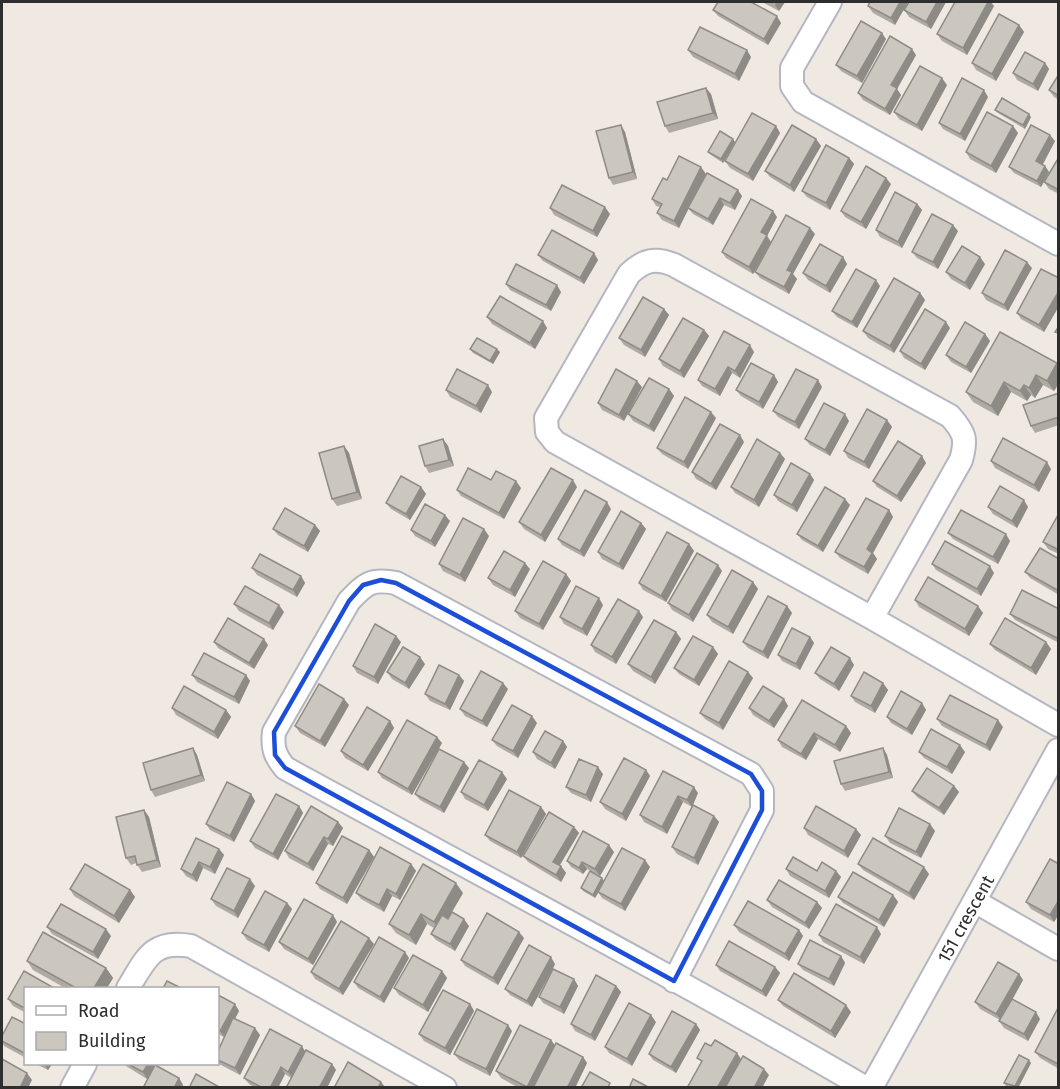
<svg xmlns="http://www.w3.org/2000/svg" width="1060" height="1089" font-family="'Fira Sans',sans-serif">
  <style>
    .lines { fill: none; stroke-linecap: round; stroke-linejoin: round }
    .street-casing { stroke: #b4b7c1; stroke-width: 26 }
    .street { stroke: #fff; stroke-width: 22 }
    .wall { fill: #afaba4 }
    .shaded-wall { fill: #8e8b86 }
    .building { fill: #cbc7bf; stroke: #8e8b86; stroke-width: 1.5 }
    .marked { fill: none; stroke: #1d4ed8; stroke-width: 4.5; stroke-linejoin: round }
    .labels { text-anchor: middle; stroke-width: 5; stroke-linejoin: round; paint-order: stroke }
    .street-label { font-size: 18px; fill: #2e2e2e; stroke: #fff }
  </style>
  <rect width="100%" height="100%" fill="#efe9e1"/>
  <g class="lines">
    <defs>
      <g id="street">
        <polyline points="830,2 792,68 792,86 803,102 1058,244"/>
        <path d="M872,618L961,460C967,439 965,433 950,416L674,265C655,257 644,260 629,274L546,418L547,432L555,442L872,618L1058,725"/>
        <polyline points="976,902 1058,949"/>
        <path d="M674,981L762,810V791L751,774L396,583C371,578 365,584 349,601L274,732C272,748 275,756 285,768C479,874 675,977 866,1088"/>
        <path d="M128,988C146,959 152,939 191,946L445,1088"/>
        <polyline points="72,1088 85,1064"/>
        <polyline points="871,1088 1058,750"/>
      </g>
    </defs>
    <use href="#street" class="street-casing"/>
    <use href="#street" class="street"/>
  </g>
  <g class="wall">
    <polygon points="762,2 785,2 779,11"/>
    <polygon points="870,2 908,2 895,25 873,13 868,6"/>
    <polygon points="909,2 946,2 931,29 909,17 904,10"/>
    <polygon points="994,6 967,55 942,41 937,34"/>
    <polygon points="713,10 781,23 768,45 718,16"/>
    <polygon points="1019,25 1024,32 996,81 976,70 972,63"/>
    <polygon points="886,39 862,83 841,71 836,65"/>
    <polygon points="688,50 751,57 739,81 693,57"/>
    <polygon points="916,55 897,89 901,95 890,115 863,100 858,93"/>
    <polygon points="1045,63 1049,69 1038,91 1017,80 1013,73"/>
    <polygon points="1059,74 1059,100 1054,97 1049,90"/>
    <polygon points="947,85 922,131 899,119 894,112"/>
    <polygon points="711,94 718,119 669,133 665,126"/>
    <polygon points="988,97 965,141 943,129 939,123"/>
    <polygon points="995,110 1031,117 1025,129 998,113"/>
    <polygon points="776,126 780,133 753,181 730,168 725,161"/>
    <polygon points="1013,126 1018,133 996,173 970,159 966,152"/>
    <polygon points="625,132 637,179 613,185 609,178"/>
    <polygon points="816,139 821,146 794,192 770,177 765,171"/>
    <polygon points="1055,141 1042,165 1045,166 1049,172 1041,187 1014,173 1009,167"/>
    <polygon points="735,142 723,163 711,155 708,152"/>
    <polygon points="1059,157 1059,194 1049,189 1044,182"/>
    <polygon points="849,158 854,164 830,210 807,197 802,191"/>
    <polygon points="706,174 696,193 742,196 735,210 724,205 713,225 693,214 688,208 679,228 662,220 657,213 660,207 656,206 652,199 667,180"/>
    <polygon points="891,184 866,229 845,217 841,211"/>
    <polygon points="917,204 922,210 902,248 880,237 876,230"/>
    <polygon points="550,208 610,214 597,237 554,215"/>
    <polygon points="777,217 767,236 771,242 753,274 726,258 722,252"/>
    <polygon points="958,231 938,269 917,258 912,252"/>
    <polygon points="815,234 793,274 797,279 789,294 760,278 755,272"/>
    <polygon points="594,253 598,260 584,284 543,261 538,255"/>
    <polygon points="843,257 847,264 830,293 808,280 803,273"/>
    <polygon points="985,264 970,290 951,279 946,272"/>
    <polygon points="1032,268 1008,311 986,300 982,293"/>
    <polygon points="1059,278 1059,306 1044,332 1021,319 1017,313"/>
    <polygon points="506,284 561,292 551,311 510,290"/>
    <polygon points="880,286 857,328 837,317 832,311"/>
    <polygon points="920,293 925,300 894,353 868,338 863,331"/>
    <polygon points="664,309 669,315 645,357 624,345 619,338"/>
    <polygon points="487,317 547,328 535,349 492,324"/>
    <polygon points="950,328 925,370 904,358 900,351"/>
    <polygon points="704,330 709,336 684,378 663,366 659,359"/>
    <polygon points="985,334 990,341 971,373 951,362 946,355"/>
    <polygon points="470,349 500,352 493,364 473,353"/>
    <polygon points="754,352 740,378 732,373 720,396 702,386 698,380"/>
    <polygon points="1057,363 1059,365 1059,383 1054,391 1043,385 1035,398 1031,395 1027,401 1011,392 998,416 973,402 966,392"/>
    <polygon points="774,375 778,382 763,409 741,396 736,390"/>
    <polygon points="642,387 624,421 602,410 598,403"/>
    <polygon points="822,387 799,429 778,417 773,411"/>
    <polygon points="669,389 674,396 654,432 633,421 628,414"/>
    <polygon points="446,390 492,392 481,413 450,397"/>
    <polygon points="1059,393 1059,425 1035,433 1031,426"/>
    <polygon points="716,418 688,469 662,454 657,448"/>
    <polygon points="887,420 892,427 869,469 848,458 844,451"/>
    <polygon points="849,421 830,456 810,445 805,439"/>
    <polygon points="443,439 448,446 454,466 429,473 425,466"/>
    <polygon points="744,442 716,490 696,479 692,472"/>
    <polygon points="344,446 349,453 362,499 337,506 332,499"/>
    <polygon points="780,453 785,459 759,507 735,493 731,487"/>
    <polygon points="991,461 1051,469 1039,492 995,468"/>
    <polygon points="926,463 901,502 877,487 873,481"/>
    <polygon points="810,474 814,480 797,512 778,501 774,495"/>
    <polygon points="491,480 521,488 504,519 461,496 457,490"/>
    <polygon points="421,487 426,494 410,520 391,509 386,503"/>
    <polygon points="577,487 545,542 524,529 519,522"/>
    <polygon points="850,505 823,552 802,540 797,534"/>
    <polygon points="988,507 1028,507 1017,528 993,514"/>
    <polygon points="611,509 584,557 562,545 558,539"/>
    <polygon points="889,510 893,517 873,553 877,559 868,574 840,558 835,552"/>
    <polygon points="1059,515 1059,554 1048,549 1043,542"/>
    <polygon points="450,521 435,547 415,536 411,530"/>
    <polygon points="641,523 646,529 623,570 602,559 598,552"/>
    <polygon points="315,525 320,531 308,552 278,535 273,529"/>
    <polygon points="948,533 1010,541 998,564 953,539"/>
    <polygon points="489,536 465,582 443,571 439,564"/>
    <polygon points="689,544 694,551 666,602 643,590 639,583"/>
    <polygon points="1059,559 1059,595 1030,578 1025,572"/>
    <polygon points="932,564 994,573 981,596 936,570"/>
    <polygon points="252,568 301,576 305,583 297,597 257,575"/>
    <polygon points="530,569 515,597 493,585 488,578"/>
    <polygon points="722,571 693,622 672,610 668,603"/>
    <polygon points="566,574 571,581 543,630 520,618 515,611"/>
    <polygon points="753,582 758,589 733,634 712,622 707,615"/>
    <polygon points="915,600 983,613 969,636 919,607"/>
    <polygon points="234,604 284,612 273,630 239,611"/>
    <polygon points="603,605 587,636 564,624 560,617"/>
    <polygon points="787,606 792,613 768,659 748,648 743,642"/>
    <polygon points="1059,609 1059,643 1015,620 1010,614"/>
    <polygon points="643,617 616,664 595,652 591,645"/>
    <polygon points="676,632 681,639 655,684 633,671 628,664"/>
    <polygon points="810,637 814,643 800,670 782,661 778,655"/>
    <polygon points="214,642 268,645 254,669 218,648"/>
    <polygon points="401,642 378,684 357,673 353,666"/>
    <polygon points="1046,642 1051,649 1036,675 995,650 990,644"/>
    <polygon points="713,647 718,654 699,686 679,674 674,668"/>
    <polygon points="425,664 409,689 392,679 387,672"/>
    <polygon points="854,665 839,691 820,679 815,673"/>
    <polygon points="748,672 753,678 723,730 705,719 700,713"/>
    <polygon points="192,675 246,675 250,681 239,704 197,682"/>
    <polygon points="459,675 464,681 450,710 430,701 425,694"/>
    <polygon points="883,683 888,690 875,713 855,702 851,696"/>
    <polygon points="508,689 487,727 465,716 460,709"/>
    <polygon points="784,699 788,706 774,728 753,715 749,708"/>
    <polygon points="922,703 926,710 912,735 891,723 887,717"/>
    <polygon points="349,705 325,747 300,733 295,726"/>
    <polygon points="172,708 226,710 231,717 218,739 176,715"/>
    <polygon points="937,719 1003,727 990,751 942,726"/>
    <polygon points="390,721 394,728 368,771 345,758 341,751"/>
    <polygon points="537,723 518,758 497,746 492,740"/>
    <polygon points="846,726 851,733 840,752 818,739 806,760 782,747 778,740"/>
    <polygon points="563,741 567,747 555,769 537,759 533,752"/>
    <polygon points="442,743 412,795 382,778 378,772"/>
    <polygon points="193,748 197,755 205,781 155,797 151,790"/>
    <polygon points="883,748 887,755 893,778 845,791 841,784"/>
    <polygon points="919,752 965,752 952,774 924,758"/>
    <polygon points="469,768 444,813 420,800 415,794"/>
    <polygon points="646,770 650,776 626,821 605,809 600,802"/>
    <polygon points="663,771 698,793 692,807 683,802 667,834 644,822 640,815"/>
    <polygon points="603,774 591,802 571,793 566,787"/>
    <polygon points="507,779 488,811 465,799 461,792"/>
    <polygon points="954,786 959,792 944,815 917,797 912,791"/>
    <polygon points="251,794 255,801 234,842 210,830 206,824"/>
    <polygon points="299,806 303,813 278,860 255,848 250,841"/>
    <polygon points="541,807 546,814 521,858 490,841 485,835"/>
    <polygon points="144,810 149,817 161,867 142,872 136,863 131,865 126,858"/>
    <polygon points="714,816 719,822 698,865 677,854 672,847"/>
    <polygon points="338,822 343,828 333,846 328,844 313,871 289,858 285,851"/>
    <polygon points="574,827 579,833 560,865 566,873 561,882 528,862 523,856"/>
    <polygon points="804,828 861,835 848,858 808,835"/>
    <polygon points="935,831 921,858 890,843 885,836"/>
    <polygon points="219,849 224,855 215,874 203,868 197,882 186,876 181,869"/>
    <polygon points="369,850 374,857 347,904 320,889 316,883"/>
    <polygon points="614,852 600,876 587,869 583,874 571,867 567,861"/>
    <polygon points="411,864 416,871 400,900 392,896 384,912 361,899 356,893"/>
    <polygon points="858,864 929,874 914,900 863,870"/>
    <polygon points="1059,864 1059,914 1054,922 1031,909 1026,902"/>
    <polygon points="650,867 625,911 602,898 598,892 595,898 583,891 581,888"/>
    <polygon points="786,869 817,871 836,871 841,877 829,898 790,876"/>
    <polygon points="255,886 238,918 216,906 211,899"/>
    <polygon points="70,889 130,890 135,897 119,923 74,896"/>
    <polygon points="463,893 448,919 469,926 455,951 436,940 431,934 434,928 427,924 416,945 396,933 389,924"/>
    <polygon points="893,895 898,902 884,927 843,903 838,897"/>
    <polygon points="767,900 817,902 822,908 809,929 772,907"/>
    <polygon points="287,903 292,909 269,952 247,940 242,933"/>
    <polygon points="333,915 337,922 313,965 284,949 279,942"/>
    <polygon points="734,925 799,930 803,936 789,961 739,932"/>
    <polygon points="47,927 111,936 98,959 52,934"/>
    <polygon points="881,934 864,964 823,942 819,935"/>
    <polygon points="524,938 498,985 465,966 461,960"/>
    <polygon points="374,944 343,995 315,979 311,972"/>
    <polygon points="841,956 845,963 834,986 803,970 798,964"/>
    <polygon points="409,958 384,1003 358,988 354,982"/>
    <polygon points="27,961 106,968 113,978 107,988 65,988 33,970"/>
    <polygon points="555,964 553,969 574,979 578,986 564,1014 543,1003 539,997 552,971 532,1007 510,995 505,989"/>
    <polygon points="716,965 775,967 780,973 766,997 720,971"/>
    <polygon points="442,971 447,978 428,1012 399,995 394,988"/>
    <polygon points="1019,974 1023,980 1012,1000 1040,1019 1028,1041 1004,1028 999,1021 1000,1020 980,1009 975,1002"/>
    <polygon points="616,986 621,992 595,1041 575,1031 571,1024"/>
    <polygon points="26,988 26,1013 13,1006 8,999"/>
    <polygon points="218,995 239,1011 235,1019 260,1035 240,1075 219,1064 218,1063 218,1051 224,1037 218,1034"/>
    <polygon points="778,1000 851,1012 835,1038 783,1006"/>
    <polygon points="470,1004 474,1011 450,1055 424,1041 419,1034"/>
    <polygon points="1059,1009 1059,1069 1040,1058 1035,1052"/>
    <polygon points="656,1022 632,1066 609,1053 605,1047"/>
    <polygon points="26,1024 26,1058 4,1046 2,1042 2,1036"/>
    <polygon points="696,1024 700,1030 676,1073 653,1060 649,1054"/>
    <polygon points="512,1031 490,1076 459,1060 454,1054"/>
    <polygon points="551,1040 555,1046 583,1057 587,1063 575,1088 519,1088 501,1078 496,1071"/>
    <polygon points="305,1051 332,1064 336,1070 291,1078 285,1074 278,1088 255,1088 249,1084 244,1078"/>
    <polygon points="1031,1063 1018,1088 1011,1088 1006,1086 1004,1083"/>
    <polygon points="36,1064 52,1064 48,1070"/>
    <polygon points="124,1064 157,1064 156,1065 179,1078 183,1085 147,1079 126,1066"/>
  </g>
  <g class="shaded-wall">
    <polygon points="776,2 785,2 779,11 775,5"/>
    <polygon points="900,2 908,2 895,25 891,18"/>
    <polygon points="937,2 946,2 931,29 926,22"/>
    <polygon points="988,2 991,2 994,6 967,55 963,48"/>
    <polygon points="777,16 781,23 768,45 764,39"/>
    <polygon points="1019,25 1024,32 996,81 992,74"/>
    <polygon points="882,33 886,39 862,83 857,76"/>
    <polygon points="912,49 916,55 897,89 901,95 890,115 885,109 891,85"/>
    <polygon points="747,50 751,57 739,81 735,74"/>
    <polygon points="1045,63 1049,69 1038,91 1033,84"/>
    <polygon points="942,78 947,85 922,131 917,125"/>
    <polygon points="706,88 711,94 718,119 713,113"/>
    <polygon points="984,90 988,97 965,141 960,134"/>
    <polygon points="1029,114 1031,117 1025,129 1023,125"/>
    <polygon points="621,125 625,132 637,179 633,172"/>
    <polygon points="776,126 780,133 753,181 748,174"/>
    <polygon points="1013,126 1018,133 996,173 991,166"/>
    <polygon points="1050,135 1055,141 1041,168 1036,161"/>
    <polygon points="733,139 735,142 723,163 721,159"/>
    <polygon points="816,139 821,146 794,192 790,185"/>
    <polygon points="849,158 854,164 830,210 826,203"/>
    <polygon points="1045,166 1049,172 1041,187 1037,181"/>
    <polygon points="701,167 706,174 679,228 674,221"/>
    <polygon points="886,178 891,184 866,229 861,222"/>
    <polygon points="738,190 742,196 735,210 730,203"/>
    <polygon points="720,198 724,205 713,225 708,219"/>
    <polygon points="917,204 922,210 902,248 898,242"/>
    <polygon points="605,207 610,214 597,237 593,231"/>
    <polygon points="773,211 777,217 767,236 771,242 753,274 749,267 761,232"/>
    <polygon points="953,225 958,231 938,269 933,262"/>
    <polygon points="810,228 815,234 793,274 797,279 789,294 784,287 787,270"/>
    <polygon points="594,253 598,260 584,284 580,278"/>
    <polygon points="843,257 847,264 830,293 826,286"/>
    <polygon points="980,257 985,264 970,290 965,283"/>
    <polygon points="1027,262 1032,268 1008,311 1004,305"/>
    <polygon points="876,280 880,286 857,328 852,322"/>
    <polygon points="557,285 561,292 551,311 546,305"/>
    <polygon points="1059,291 1059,306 1044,332 1039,325"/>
    <polygon points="920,293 925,300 894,353 890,346"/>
    <polygon points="664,309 669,315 645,357 641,350"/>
    <polygon points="543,321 547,328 535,349 530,343"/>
    <polygon points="946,322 950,328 925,370 921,364"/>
    <polygon points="704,330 709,336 684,378 680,371"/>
    <polygon points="985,334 990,341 971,373 966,367"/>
    <polygon points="750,345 754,352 740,378 735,371"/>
    <polygon points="497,349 500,352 493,364 490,361"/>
    <polygon points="1057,363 1059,365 1059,383 1054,391 1047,381"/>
    <polygon points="728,367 732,373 720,396 715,389"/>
    <polygon points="774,375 778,382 763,409 759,402"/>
    <polygon points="1036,375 1043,385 1035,398 1029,388"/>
    <polygon points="818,380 822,387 799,429 795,422"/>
    <polygon points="637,381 642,387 624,421 619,415"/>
    <polygon points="1004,382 1011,392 998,416 991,406"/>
    <polygon points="488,385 492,392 481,413 476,406"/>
    <polygon points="1024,385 1031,395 1027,401 1020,391"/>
    <polygon points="669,389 674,396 654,432 649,426"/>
    <polygon points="711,412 716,418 688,469 684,462"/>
    <polygon points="845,414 849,421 830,456 825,450"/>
    <polygon points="887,420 892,427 869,469 864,462"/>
    <polygon points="740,435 744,442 716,490 711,484"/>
    <polygon points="443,439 448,446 454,466 449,460"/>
    <polygon points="344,446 349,453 362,499 357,492"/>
    <polygon points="780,453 785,459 759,507 754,500"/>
    <polygon points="922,456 926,463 901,502 897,496"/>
    <polygon points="1047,462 1051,469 1039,492 1034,485"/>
    <polygon points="810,474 814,480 797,512 792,505"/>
    <polygon points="573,480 577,487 545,542 541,535"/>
    <polygon points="516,481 521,488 504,519 499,513"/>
    <polygon points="421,487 426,494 410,520 406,514"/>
    <polygon points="845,499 850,505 823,552 818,546"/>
    <polygon points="1024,500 1028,507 1017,528 1012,521"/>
    <polygon points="607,502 611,509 584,557 580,551"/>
    <polygon points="889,510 893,517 873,553 877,559 868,574 864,567 867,549"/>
    <polygon points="445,515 450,521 435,547 431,541"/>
    <polygon points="641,523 646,529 623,570 619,564"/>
    <polygon points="315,525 320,531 308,552 304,546"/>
    <polygon points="484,529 489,536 465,582 460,575"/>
    <polygon points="1006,534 1010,541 998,564 993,557"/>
    <polygon points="689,544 694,551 666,602 661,596"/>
    <polygon points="525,563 530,569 515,597 510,590"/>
    <polygon points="718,565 722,571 693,622 689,615"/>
    <polygon points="990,566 994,573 981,596 977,589"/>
    <polygon points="566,574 571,581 543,630 539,624"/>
    <polygon points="301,576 305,583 297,597 293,590"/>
    <polygon points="753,582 758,589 733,634 728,627"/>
    <polygon points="599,598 603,605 587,636 582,629"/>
    <polygon points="279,605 284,612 273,630 269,623"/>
    <polygon points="787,606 792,613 768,659 763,652"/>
    <polygon points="978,606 983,613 969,636 965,629"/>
    <polygon points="639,611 643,617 616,664 612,657"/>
    <polygon points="676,632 681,639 655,684 651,677"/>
    <polygon points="396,636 401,642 378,684 374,677"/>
    <polygon points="810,637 814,643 800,670 796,664"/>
    <polygon points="264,639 268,645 254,669 249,663"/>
    <polygon points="1046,642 1051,649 1036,675 1031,668"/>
    <polygon points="713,647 718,654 699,686 694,680"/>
    <polygon points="420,657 425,664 409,689 405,683"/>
    <polygon points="850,658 854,665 839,691 834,684"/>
    <polygon points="748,672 753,678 723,730 719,723"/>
    <polygon points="246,675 250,681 239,704 234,697"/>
    <polygon points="459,675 464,681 450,710 445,704"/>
    <polygon points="503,683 508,689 487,727 482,721"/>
    <polygon points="883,683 888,690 875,713 871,706"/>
    <polygon points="344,699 349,705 325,747 320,741"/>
    <polygon points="784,699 788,706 774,728 769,721"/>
    <polygon points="922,703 926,710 912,735 907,729"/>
    <polygon points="226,710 231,717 218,739 214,732"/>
    <polygon points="532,716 537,723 518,758 513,751"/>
    <polygon points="998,720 1003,727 990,751 986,745"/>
    <polygon points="390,721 394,728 368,771 363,765"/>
    <polygon points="846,726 851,733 840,752 835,745"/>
    <polygon points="814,733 818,739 806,760 801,754"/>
    <polygon points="437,737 442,743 412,795 408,789"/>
    <polygon points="563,741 567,747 555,769 551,763"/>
    <polygon points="960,745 965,752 952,774 947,767"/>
    <polygon points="193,748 197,755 205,781 201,775"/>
    <polygon points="883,748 887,755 893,778 889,772"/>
    <polygon points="464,762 469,768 444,813 440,807"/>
    <polygon points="598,767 603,774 591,802 586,795"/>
    <polygon points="646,770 650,776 626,821 622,814"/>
    <polygon points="502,772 507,779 488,811 484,805"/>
    <polygon points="954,786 959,792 944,815 939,808"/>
    <polygon points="694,787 698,793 692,807 687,800"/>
    <polygon points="251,794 255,801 234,842 230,836"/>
    <polygon points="678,796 683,802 667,834 662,827"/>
    <polygon points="299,806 303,813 278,860 273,854"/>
    <polygon points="541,807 546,814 521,858 517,852"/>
    <polygon points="144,810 149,817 161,867 157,860"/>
    <polygon points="714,816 719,822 698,865 694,858"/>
    <polygon points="338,822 343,828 333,846 328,839"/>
    <polygon points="930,824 935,831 921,858 916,852"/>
    <polygon points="574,827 579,833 558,868 553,862"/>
    <polygon points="856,829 861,835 848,858 844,851"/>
    <polygon points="324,837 328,844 313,871 308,864"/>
    <polygon points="609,845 614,852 600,876 595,869"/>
    <polygon points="219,849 224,855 215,874 210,867"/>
    <polygon points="369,850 374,857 347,904 343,898"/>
    <polygon points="645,860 650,867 625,911 621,904"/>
    <polygon points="199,862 203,868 197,882 192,875"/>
    <polygon points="582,862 587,869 583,874 579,868"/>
    <polygon points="411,864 416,871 400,900 396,894"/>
    <polygon points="561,866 566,873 561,882 556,875"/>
    <polygon points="924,867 929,874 914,900 909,893"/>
    <polygon points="836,871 841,877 829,898 825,891"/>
    <polygon points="602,878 605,882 595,898 593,895"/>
    <polygon points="250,879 255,886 238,918 234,911"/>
    <polygon points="456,883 463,893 440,932 434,922"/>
    <polygon points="387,889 392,896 384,912 379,905"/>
    <polygon points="130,890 135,897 119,923 114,916"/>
    <polygon points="893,895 898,902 884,927 879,920"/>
    <polygon points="1059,900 1059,914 1054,922 1050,915"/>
    <polygon points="817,902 822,908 809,929 805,923"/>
    <polygon points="287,903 292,909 269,952 264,945"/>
    <polygon points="421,914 427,924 416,945 409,935"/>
    <polygon points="333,915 337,922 313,965 308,959"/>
    <polygon points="464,919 469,926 455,951 450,944"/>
    <polygon points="877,927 881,934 864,964 860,957"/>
    <polygon points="106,929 111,936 98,959 93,952"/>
    <polygon points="799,930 803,936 789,961 785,954"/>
    <polygon points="519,932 524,938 498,985 493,978"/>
    <polygon points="369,938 374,944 343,995 339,989"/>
    <polygon points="405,952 409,958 384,1003 380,997"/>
    <polygon points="841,956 845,963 834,986 829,979"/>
    <polygon points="551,957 555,964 532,1007 527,1001"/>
    <polygon points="775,967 780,973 766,997 762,991"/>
    <polygon points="106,968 113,978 107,988 94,988"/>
    <polygon points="442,971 447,978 428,1012 423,1005"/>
    <polygon points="1019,974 1023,980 1001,1020 996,1014"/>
    <polygon points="574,979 578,986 564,1014 560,1007"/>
    <polygon points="616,986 621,992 595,1041 591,1035"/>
    <polygon points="235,1004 239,1011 225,1038 220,1031"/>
    <polygon points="470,1004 474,1011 450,1055 445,1048"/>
    <polygon points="846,1005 851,1012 835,1038 831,1031"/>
    <polygon points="1036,1012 1040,1019 1028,1041 1024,1034"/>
    <polygon points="651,1015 656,1022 632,1066 627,1059"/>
    <polygon points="696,1024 700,1030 676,1073 671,1067"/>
    <polygon points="508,1025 512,1031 490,1076 486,1069"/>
    <polygon points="255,1028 260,1035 240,1075 235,1068"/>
    <polygon points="551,1040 556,1047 535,1088 527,1088"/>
    <polygon points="302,1046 306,1053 293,1078 288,1072"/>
    <polygon points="737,1053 741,1059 726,1088 717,1088"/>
    <polygon points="583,1057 587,1063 575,1088 567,1088"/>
    <polygon points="1029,1060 1031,1063 1018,1088 1016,1088 1015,1086"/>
    <polygon points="44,1064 52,1064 48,1070"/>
    <polygon points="148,1064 157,1064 147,1079 143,1072"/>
    <polygon points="332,1064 336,1070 327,1088 319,1088"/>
    <polygon points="281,1067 285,1074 278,1088 270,1088"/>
    <polygon points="764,1069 769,1075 762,1088 754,1088"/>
    <polygon points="27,1073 32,1080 28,1088 20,1088"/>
    <polygon points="179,1078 183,1085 182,1088 174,1088"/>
    <polygon points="381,1082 386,1088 378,1088"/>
  </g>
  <g class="building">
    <polygon points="718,2 751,2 777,16 764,39 713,10"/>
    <polygon points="870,2 900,2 891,18 868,6"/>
    <polygon points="909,2 937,2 926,22 904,10"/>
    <polygon points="955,2 988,2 963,48 937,34"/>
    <polygon points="999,14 1019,25 992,74 972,63"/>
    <polygon points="861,21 882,33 857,76 836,65"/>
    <polygon points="700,27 747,50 735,74 688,50"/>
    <polygon points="890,36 912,49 891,85 897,88 885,109 858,93"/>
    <polygon points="1025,52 1045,63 1033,84 1013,73"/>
    <polygon points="920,66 942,78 917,125 894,112"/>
    <polygon points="1059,74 1059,96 1049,90"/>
    <polygon points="962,78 984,90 960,134 939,123"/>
    <polygon points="706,88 713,113 665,126 657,102"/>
    <polygon points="1002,98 1029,114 1023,125 995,110"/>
    <polygon points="987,112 1013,126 991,166 966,152"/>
    <polygon points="752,113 776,126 748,174 725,161"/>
    <polygon points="621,125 633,172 609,178 596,131"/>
    <polygon points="792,125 816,139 790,185 765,171"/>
    <polygon points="1031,125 1050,135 1036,161 1045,166 1037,181 1009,167"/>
    <polygon points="720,131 733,139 721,159 708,152"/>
    <polygon points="826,145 849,158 826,203 802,191"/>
    <polygon points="679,156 701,167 674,221 657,213 662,204 652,199 663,178 667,180"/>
    <polygon points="1059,157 1059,190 1044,182"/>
    <polygon points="866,166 886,178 861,222 841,211"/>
    <polygon points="707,173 738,190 730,203 720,198 708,219 688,208"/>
    <polygon points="562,185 605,207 593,231 550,208"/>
    <polygon points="895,192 917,204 898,242 876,230"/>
    <polygon points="751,199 773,211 761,232 767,235 749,267 722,252"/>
    <polygon points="932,214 953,225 933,262 912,252"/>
    <polygon points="786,215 810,228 787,270 792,272 784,287 755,272"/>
    <polygon points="552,230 594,253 580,278 538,255"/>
    <polygon points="820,244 843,257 826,286 803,273"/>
    <polygon points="962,246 980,257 965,283 946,272"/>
    <polygon points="1005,250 1027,262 1004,305 982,293"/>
    <polygon points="516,264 557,285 546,305 506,284"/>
    <polygon points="856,269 876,280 852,322 832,311"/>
    <polygon points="1041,269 1059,278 1059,291 1039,325 1017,313"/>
    <polygon points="894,278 920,293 890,346 863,331"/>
    <polygon points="500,296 543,321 530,343 487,317"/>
    <polygon points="643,297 664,309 641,350 619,338"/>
    <polygon points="925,309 946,322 921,364 900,351"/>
    <polygon points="683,318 704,330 680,371 659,359"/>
    <polygon points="965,322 985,334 966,367 946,355"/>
    <polygon points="1059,326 1059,333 1055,332"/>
    <polygon points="724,331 750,345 735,371 728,367 715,389 698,380"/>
    <polygon points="1000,332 1057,363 1047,381 1036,375 1029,388 1024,385 1020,391 1004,382 991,406 966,392"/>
    <polygon points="477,338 497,349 490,361 470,349"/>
    <polygon points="751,363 774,375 759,402 736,390"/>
    <polygon points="457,369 488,385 476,406 446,390"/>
    <polygon points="616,369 637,381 619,415 598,403"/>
    <polygon points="796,369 818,380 795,422 773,411"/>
    <polygon points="649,378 669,389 649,426 628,414"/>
    <polygon points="1059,393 1059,417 1031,426 1023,405"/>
    <polygon points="685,397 711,412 684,462 657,448"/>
    <polygon points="824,403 845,414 825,450 805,439"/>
    <polygon points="867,409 887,420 864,462 844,451"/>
    <polygon points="720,424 740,435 711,484 692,472"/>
    <polygon points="1003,438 1047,462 1034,485 991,461"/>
    <polygon points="443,439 449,460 425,466 419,446"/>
    <polygon points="757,439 780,453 754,500 731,487"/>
    <polygon points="898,441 922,456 897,496 873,481"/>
    <polygon points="344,446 357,492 332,499 319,453"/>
    <polygon points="791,463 810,474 792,505 774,495"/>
    <polygon points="468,468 491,480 496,471 516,481 499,513 457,490"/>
    <polygon points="551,468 573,480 541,535 519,522"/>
    <polygon points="401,476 421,487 406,514 386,503"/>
    <polygon points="1000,486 1024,500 1012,521 988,507"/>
    <polygon points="825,487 845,499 818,546 797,534"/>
    <polygon points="585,490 607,502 580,551 558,539"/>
    <polygon points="866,498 889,510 867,549 872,553 864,567 835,552"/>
    <polygon points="425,504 445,515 431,541 411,530"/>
    <polygon points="285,508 315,525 304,546 273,529"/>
    <polygon points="961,510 1006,534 993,557 948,533"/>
    <polygon points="621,511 641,523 619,564 598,552"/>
    <polygon points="1058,515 1059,515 1059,550 1043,542"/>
    <polygon points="463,518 484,529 460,575 439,564"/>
    <polygon points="667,532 689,544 661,596 639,583"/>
    <polygon points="945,541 990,566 977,589 932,564"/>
    <polygon points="1040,548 1059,559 1059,591 1025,572"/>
    <polygon points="504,551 525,563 510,590 488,578"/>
    <polygon points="697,553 718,565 689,615 668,603"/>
    <polygon points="260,554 301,576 293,590 252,568"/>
    <polygon points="543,561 566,574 539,624 515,611"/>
    <polygon points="732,570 753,582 728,627 707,615"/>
    <polygon points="928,577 978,606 965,629 915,600"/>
    <polygon points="245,586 279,605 269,623 234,604"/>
    <polygon points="576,586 599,598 582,629 560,617"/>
    <polygon points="1022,590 1059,609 1059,634 1057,638 1010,614"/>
    <polygon points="768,596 787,606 763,652 743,642"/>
    <polygon points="618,599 639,611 612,657 591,645"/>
    <polygon points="228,618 264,639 249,663 214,642"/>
    <polygon points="1005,618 1046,642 1031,668 990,644"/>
    <polygon points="654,620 676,632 651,677 628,664"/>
    <polygon points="375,624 396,636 374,677 353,666"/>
    <polygon points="792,628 810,637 796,664 778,655"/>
    <polygon points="693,636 713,647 694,680 674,668"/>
    <polygon points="403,647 420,657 405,683 387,672"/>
    <polygon points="831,647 850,658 834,684 815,673"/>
    <polygon points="204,653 246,675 234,697 192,675"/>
    <polygon points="729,661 748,672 719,723 700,713"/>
    <polygon points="439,665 459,675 445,704 425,694"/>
    <polygon points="481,671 503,683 482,721 460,709"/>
    <polygon points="864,672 883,683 871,706 851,696"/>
    <polygon points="319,684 344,699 320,741 295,726"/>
    <polygon points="184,686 226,710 214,732 172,708"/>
    <polygon points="763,686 784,699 769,721 749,708"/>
    <polygon points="901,691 922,703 907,729 887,717"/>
    <polygon points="950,695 998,720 986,745 937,719"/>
    <polygon points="802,700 846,726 835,745 814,733 801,754 778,740"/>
    <polygon points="512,705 532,716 513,751 492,740"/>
    <polygon points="367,707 390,721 363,765 341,751"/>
    <polygon points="407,720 437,737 408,789 378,772"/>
    <polygon points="931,729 960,745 947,767 919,752"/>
    <polygon points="545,731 563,741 551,763 533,752"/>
    <polygon points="193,748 201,775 151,790 143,763"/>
    <polygon points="883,748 889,772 841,784 834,761"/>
    <polygon points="439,749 464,762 440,807 415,794"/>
    <polygon points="624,758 646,770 622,814 600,802"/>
    <polygon points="579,759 598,767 586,795 566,787"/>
    <polygon points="479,760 502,772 484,805 461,792"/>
    <polygon points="927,768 954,786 939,808 912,791"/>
    <polygon points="663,771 694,787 687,800 678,796 662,827 640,815"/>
    <polygon points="227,782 251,794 230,836 206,824"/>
    <polygon points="509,790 541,807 517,852 485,835"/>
    <polygon points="276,794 299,806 273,854 250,841"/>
    <polygon points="693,805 714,816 694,858 672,847"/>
    <polygon points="311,806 338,822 328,839 324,837 308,864 285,851"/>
    <polygon points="816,806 856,829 844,851 804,828"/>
    <polygon points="899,808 930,824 916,852 885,836"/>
    <polygon points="144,810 157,860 137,865 135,856 126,858 116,817"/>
    <polygon points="549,812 574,827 553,862 561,866 556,875 523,856"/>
    <polygon points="583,831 609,845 595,869 582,862 579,868 567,861"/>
    <polygon points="342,836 369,850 343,898 316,883"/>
    <polygon points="196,838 219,849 210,867 199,862 192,875 181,869"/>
    <polygon points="873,838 924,867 909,893 858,864"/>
    <polygon points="380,847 411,864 396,894 387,889 379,905 356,893"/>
    <polygon points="622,848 645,860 621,904 598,892"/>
    <polygon points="793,857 817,871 822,862 836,871 825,891 786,869"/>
    <polygon points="1050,859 1059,864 1059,900 1050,915 1026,902"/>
    <polygon points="85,864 130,890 114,916 70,889"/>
    <polygon points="423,864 456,883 434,922 421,914 409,935 389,924"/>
    <polygon points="227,868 250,879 234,911 211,899"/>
    <polygon points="590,871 602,878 593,895 581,888"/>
    <polygon points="853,872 893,895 879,920 838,897"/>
    <polygon points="779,880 817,902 805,923 767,900"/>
    <polygon points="265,891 287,903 264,945 242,933"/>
    <polygon points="304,899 333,915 308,959 279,942"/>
    <polygon points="748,901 799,930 785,954 734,925"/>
    <polygon points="61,904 106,929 93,952 47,927"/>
    <polygon points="836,904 877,927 860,957 819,935"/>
    <polygon points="452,912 464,919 450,944 431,934 442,915 448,919"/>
    <polygon points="487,913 519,932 493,978 461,960"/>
    <polygon points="341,921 369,938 339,989 311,972"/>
    <polygon points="43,932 106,968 94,988 76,988 27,961"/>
    <polygon points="379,937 405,952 380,997 354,982"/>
    <polygon points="810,940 841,956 829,979 798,964"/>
    <polygon points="729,941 775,967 762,991 716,965"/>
    <polygon points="529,945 551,957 527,1001 505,989"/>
    <polygon points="413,955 442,971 423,1005 394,988"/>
    <polygon points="998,962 1019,974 996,1014 975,1002"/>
    <polygon points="553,969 574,979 560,1007 539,997"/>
    <polygon points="24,971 54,988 26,988 26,1009 8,999"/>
    <polygon points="794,973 846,1005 831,1031 778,1000"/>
    <polygon points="596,975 616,986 591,1035 571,1024"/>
    <polygon points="167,981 181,988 163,988"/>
    <polygon points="443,990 470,1004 445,1048 419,1034"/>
    <polygon points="218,995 235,1004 220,1031 218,1030"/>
    <polygon points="1012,999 1036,1012 1024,1034 999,1021"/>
    <polygon points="629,1003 651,1015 627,1059 605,1047"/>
    <polygon points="1058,1008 1059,1009 1058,1064 1035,1052"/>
    <polygon points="477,1009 508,1025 486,1069 454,1054"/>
    <polygon points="672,1011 696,1024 671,1067 649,1054"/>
    <polygon points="12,1017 26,1024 26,1054 2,1041 2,1036"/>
    <polygon points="233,1018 255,1028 235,1068 218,1060 218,1051"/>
    <polygon points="520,1025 551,1040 527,1087 496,1071"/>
    <polygon points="270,1029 302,1046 288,1072 281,1067 270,1088 263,1088 244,1078"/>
    <polygon points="715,1040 737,1053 717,1088 687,1088 702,1061 697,1058 705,1043 711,1046"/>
    <polygon points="556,1043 583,1057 567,1088 533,1088"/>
    <polygon points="306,1050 332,1064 319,1088 286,1088"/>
    <polygon points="1019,1055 1029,1060 1015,1086 1004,1083"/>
    <polygon points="743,1056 764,1069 754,1088 725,1088"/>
    <polygon points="2,1059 27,1073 20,1088 2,1088"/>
    <polygon points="348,1062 381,1082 378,1088 334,1088"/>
    <polygon points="128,1064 148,1064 143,1072"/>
    <polygon points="155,1065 179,1078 174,1088 143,1088"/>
    <polygon points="590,1072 610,1083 608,1088 581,1088"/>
    <polygon points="196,1074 221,1088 189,1088"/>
    <polygon points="633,1079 650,1088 629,1088"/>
  </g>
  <path class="marked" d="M381,580L396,583L751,774L762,791V810L674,981L285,768L275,755L274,732L349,601L363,585Z"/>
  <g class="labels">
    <g class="street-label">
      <text transform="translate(966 919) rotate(-61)" y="6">151 crescent</text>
    </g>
  </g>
  <rect width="1060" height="1089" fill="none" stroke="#2e2e2e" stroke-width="6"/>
  <rect x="24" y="987" width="195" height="78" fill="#ffffff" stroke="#ababab" stroke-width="1.5"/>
  <rect x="36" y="1006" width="30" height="9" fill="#ffffff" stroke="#ababab" stroke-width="1.5"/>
  <text x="78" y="1017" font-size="18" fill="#2e2e2e">Road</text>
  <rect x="36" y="1032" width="30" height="18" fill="#cbc7bf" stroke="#ababab" stroke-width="1.5"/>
  <text x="78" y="1047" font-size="18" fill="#2e2e2e">Building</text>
</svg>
